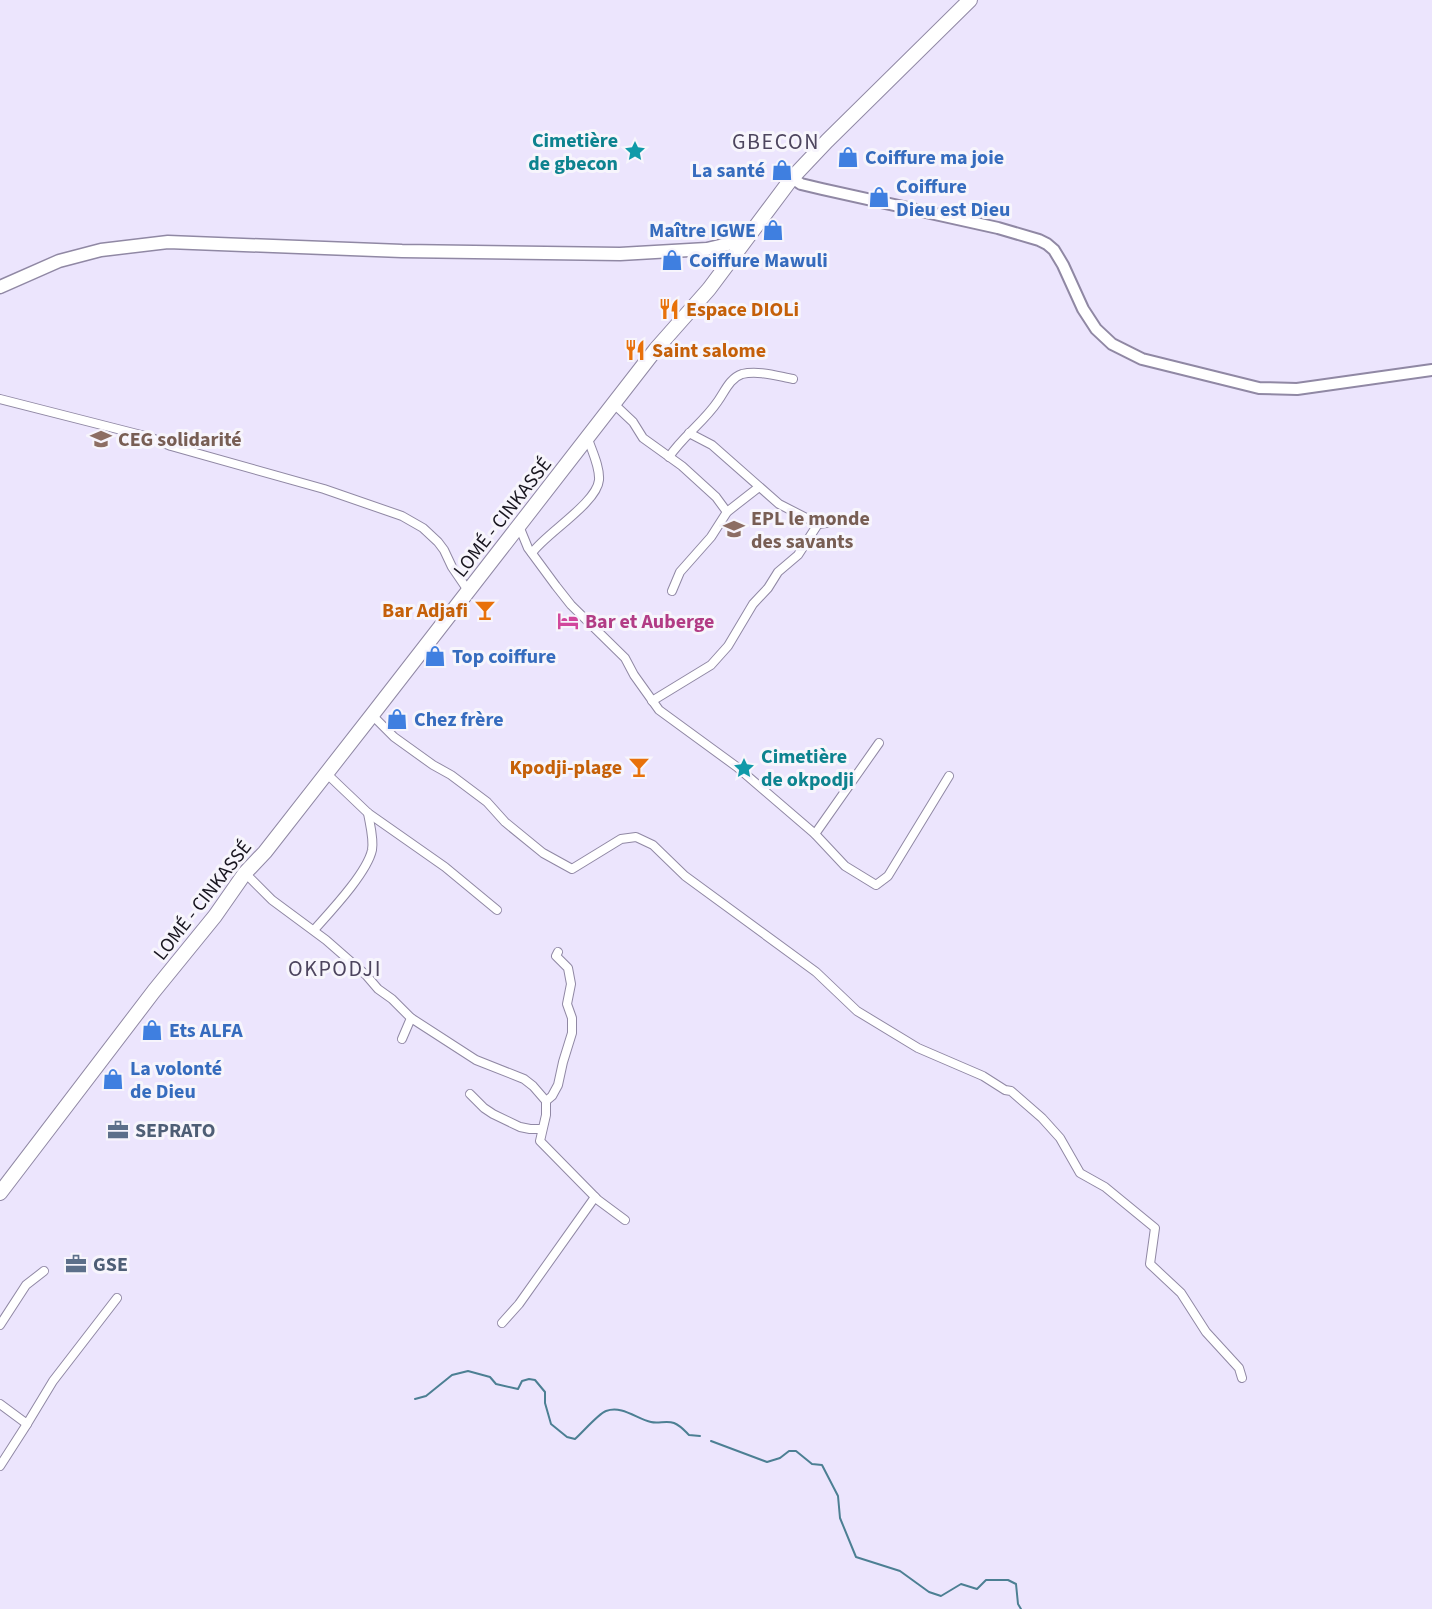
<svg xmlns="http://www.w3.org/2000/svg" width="1432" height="1609" font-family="'Source Sans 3',sans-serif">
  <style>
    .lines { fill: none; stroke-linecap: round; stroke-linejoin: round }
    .stream { stroke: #4c7f93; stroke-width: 2 }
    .street-casing { stroke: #9088a4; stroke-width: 10 }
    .secondary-casing { stroke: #9088a4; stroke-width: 14 }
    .primary-casing { stroke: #9088a4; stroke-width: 15 }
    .highway-casing { stroke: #9088a4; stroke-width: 16 }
    .street { stroke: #fff; stroke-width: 8 }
    .secondary { stroke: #fff; stroke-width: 10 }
    .primary { stroke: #fff; stroke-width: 12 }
    .highway { stroke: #fff; stroke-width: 14 }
    .labels { text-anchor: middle; stroke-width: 6; stroke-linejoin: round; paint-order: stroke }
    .culture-label { font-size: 20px; font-weight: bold; fill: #0d838f; stroke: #f7f5fc; text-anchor: end }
    .shop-label { font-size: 20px; font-weight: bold; fill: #366cbe; stroke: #f7f5fc; text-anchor: start }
    .food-label { font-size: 20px; font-weight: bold; fill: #c56008; stroke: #f7f5fc; text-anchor: start }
    .education-label { font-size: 20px; font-weight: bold; fill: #785e54; stroke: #f7f5fc; text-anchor: start }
    .street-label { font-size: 20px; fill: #18151f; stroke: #f7f5fc }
    .hotel-label { font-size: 20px; font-weight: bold; fill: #b23c85; stroke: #f7f5fc; text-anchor: start }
    .service-label { font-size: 20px; font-weight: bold; fill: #4e5e75; stroke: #f7f5fc; text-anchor: start }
    .quarter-label { font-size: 22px; letter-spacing: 1.5px; fill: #4d455e; stroke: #f7f5fc }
  </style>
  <rect width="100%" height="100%" fill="#ece5fd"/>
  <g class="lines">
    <g class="stream">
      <path d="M415,1399L426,1396L452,1375L468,1371L490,1377L496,1384L518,1389L522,1381L529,1379L535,1380L545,1392V1403L551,1424L567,1437L575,1439C583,1432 598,1414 606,1411C622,1405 637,1419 651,1422C659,1424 666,1420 674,1423C681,1426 684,1430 689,1435L700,1436"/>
      <polyline points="711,1441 767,1462 780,1458 789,1451 796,1451 812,1464 822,1465 838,1496 840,1518 856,1557 900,1571 929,1592 941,1596 961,1584 977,1589 986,1580 1008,1580 1016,1584 1018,1604 1021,1609"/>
    </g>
    <defs>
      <g id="street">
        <polyline points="0,399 149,437 171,446 324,489 402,516 423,528 438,542 444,550 452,567 469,592"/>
        <polyline points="615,405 633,422 643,438 682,466 716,497 727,512"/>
        <polyline points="689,433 712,445 779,504 818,524 850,520"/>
        <path d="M669,457C683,436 704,422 718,401C725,391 730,378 742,374C758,370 777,376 793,379"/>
        <polyline points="519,526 528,548 556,586 571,605 625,658 634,675 659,710 737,767 815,834 845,866 876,885 888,876 949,776"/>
        <path d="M532,553C545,534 597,503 599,480C600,467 592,451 588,439"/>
        <polyline points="672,591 680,572 711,537 727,512 759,487"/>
        <polyline points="652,701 711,665 728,646 753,604 768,588 778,572 798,555 818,524"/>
        <polyline points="372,715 394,737 433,765 451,775 487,802 505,822 543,853 572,869 621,839 636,837 653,845 685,876 816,972 857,1011 918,1048 983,1076 1005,1090 1011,1091 1042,1118 1060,1138 1080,1173 1105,1187 1155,1228 1150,1264 1181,1293 1206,1332 1239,1368 1242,1378"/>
        <polyline points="326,773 368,813 445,867 497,910"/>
        <polyline points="815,834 879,743"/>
        <polyline points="245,873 272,900 326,940 366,975 378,989 392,999 411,1018 476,1060 524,1079 533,1086 546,1101"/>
        <path d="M314,930C330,912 367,873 372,850C374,839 370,825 368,813"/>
        <polyline points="558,952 556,956 568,968 571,984 567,1004 572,1018 572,1033 563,1062 558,1085 552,1096 546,1101 546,1115 540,1141 598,1200 625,1220"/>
        <polyline points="402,1039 411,1018"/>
        <polyline points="470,1094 484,1108 493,1114 520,1127 530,1129 542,1129"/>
        <polyline points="502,1323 519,1304 595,1197"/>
        <polyline points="0,1325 26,1285 44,1271"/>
        <polyline points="0,1404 27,1424 53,1381 117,1298"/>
        <polyline points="0,1466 27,1424"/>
      </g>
      <polyline id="secondary" points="792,178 801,184 822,189 998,228 1039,240 1047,244 1054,250 1063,265 1083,309 1096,329 1112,344 1142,359 1259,388 1297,389 1432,370"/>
      <polyline id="primary" points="0,287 59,261 101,250 168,242 402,251 620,254 707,249 745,240"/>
      <polyline id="highway" points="0,1193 154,991 215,916 245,873 265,852 372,715 656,349 709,289 792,178 827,141 970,0"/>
    </defs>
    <use href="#street" class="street-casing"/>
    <use href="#secondary" class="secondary-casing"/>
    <use href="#primary" class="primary-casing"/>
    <use href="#highway" class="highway-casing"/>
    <use href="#street" class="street"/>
    <use href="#secondary" class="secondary"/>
    <use href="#primary" class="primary"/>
    <use href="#highway" class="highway"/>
  </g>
  <defs>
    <symbol id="sight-bare" viewBox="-9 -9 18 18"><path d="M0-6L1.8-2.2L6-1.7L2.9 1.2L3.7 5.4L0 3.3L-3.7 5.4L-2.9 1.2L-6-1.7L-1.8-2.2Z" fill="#0f9aa8" stroke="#f7f5fc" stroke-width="2.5" paint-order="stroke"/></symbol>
    <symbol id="shop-bare" viewBox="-9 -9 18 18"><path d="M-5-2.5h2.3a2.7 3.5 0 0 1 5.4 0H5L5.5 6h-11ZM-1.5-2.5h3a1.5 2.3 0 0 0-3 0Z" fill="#3f7fe0" stroke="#f7f5fc" stroke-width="2.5" paint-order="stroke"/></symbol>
    <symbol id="restaurant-bare" viewBox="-9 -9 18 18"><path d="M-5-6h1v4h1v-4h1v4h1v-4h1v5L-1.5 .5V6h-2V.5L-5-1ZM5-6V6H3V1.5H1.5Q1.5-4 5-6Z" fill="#e8710a" stroke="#f7f5fc" stroke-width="2.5" paint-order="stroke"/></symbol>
    <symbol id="school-bare" viewBox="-9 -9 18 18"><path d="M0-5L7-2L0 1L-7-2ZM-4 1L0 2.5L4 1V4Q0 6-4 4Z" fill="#8d6e63" stroke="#f7f5fc" stroke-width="2.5" paint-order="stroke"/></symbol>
    <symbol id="bar-bare" viewBox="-9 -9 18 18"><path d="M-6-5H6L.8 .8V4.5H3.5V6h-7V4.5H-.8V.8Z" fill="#e8710a" stroke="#f7f5fc" stroke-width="2.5" paint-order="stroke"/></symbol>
    <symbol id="hotel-bare" viewBox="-9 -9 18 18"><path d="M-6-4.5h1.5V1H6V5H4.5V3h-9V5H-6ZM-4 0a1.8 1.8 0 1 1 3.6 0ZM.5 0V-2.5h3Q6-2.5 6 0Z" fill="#d1479c" stroke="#f7f5fc" stroke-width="2.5" paint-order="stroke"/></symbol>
    <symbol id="office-bare" viewBox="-9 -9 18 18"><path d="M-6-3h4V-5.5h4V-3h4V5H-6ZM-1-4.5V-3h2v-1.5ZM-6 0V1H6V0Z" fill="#5c6f8a" stroke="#f7f5fc" stroke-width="2.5" paint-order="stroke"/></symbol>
  </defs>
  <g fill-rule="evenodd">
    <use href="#sight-bare" x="620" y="136" width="30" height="30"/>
    <use href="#shop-bare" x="833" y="142" width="30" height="30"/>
    <use href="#shop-bare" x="767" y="155" width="30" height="30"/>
    <use href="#shop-bare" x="864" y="182" width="30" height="30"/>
    <use href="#shop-bare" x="758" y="215" width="30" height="30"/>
    <use href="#shop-bare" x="657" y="245" width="30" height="30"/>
    <use href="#restaurant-bare" x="654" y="294" width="30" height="30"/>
    <use href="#restaurant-bare" x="620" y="335" width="30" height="30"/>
    <use href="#school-bare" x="86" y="424" width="30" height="30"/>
    <use href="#school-bare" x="719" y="514" width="30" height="30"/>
    <use href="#bar-bare" x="470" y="595" width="30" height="30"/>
    <use href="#hotel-bare" x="553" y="606" width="30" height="30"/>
    <use href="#shop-bare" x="420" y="641" width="30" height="30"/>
    <use href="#shop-bare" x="382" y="704" width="30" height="30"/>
    <use href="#bar-bare" x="624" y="752" width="30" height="30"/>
    <use href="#sight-bare" x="729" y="753" width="30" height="30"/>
    <use href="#shop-bare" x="137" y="1015" width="30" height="30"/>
    <use href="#shop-bare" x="98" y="1064" width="30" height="30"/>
    <use href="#office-bare" x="103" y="1115" width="30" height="30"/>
    <use href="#office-bare" x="61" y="1249" width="30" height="30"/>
  </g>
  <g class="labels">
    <g class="culture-label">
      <text x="618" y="147">Cimetière<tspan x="618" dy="23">de gbecon</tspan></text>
      <text x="761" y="763" text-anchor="start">Cimetière<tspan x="761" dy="23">de okpodji</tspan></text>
    </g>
    <g class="shop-label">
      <text x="865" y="164">Coiffure ma joie</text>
      <text x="765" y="177" text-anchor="end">La santé</text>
      <text x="896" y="193">Coiffure<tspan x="896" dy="23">Dieu est Dieu</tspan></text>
      <text x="756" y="237" text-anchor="end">Maître IGWE</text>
      <text x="689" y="267">Coiffure Mawuli</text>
      <text x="452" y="663">Top coiffure</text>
      <text x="414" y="726">Chez frère</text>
      <text x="169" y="1037">Ets ALFA</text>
      <text x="130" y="1075">La volonté<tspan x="130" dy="23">de Dieu</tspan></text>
    </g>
    <g class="food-label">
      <text x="686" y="316">Espace DIOLi</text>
      <text x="652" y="357">Saint salome</text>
      <text x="468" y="617" text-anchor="end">Bar Adjafi</text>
      <text x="622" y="774" text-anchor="end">Kpodji-plage</text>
    </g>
    <g class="education-label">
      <text x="118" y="446">CEG solidarité</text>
      <text x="751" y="525">EPL le monde<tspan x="751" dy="23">des savants</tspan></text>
    </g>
    <g class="street-label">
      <text transform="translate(502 517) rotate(-52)" y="7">LOMÉ - CINKASSÉ</text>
      <text transform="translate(202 900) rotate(-52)" y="7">LOMÉ - CINKASSÉ</text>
    </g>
    <g class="hotel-label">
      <text x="585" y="628">Bar et Auberge</text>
    </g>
    <g class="service-label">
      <text x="135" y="1137">SEPRATO</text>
      <text x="93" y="1271">GSE</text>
    </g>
    <g class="quarter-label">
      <text x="776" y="149">GBECON</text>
      <text x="335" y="976">OKPODJI</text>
    </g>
  </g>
</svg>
